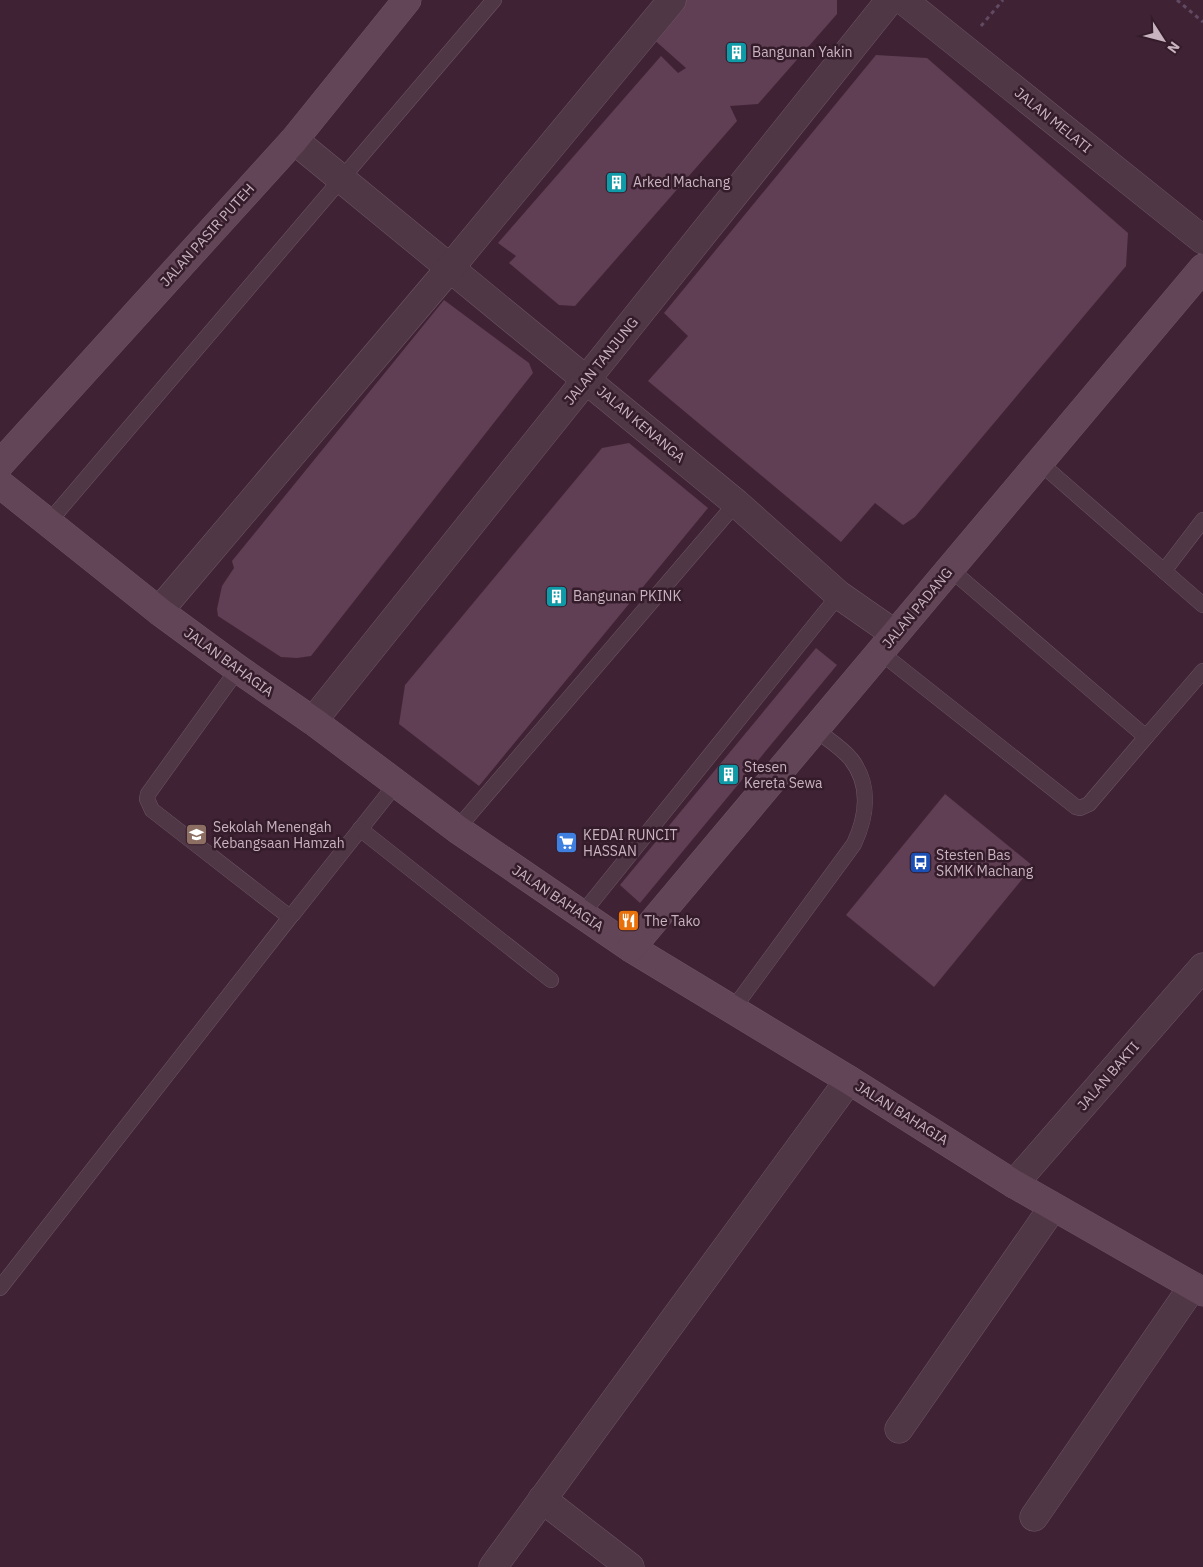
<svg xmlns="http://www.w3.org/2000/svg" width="1203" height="1567" font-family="'IBM Plex Sans',sans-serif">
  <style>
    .building { fill: #603e53 }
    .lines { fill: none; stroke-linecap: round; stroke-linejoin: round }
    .lane-casing { stroke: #6d5564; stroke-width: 16 }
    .street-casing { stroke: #6d5564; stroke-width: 29 }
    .secondary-casing { stroke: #6d5564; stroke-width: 29 }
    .path { stroke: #614a62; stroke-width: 3; stroke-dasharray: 4 4; stroke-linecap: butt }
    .lane { stroke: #4f3746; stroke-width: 15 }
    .street { stroke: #4f3746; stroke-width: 28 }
    .secondary { stroke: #624556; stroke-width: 28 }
    .labels { text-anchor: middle; stroke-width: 5; stroke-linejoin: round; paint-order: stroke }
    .poi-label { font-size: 14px; fill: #cab3c1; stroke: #341c2b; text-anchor: start }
    .street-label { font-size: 14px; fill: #cab3c1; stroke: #341c2b }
  </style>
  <rect width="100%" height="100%" fill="#3f2335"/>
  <g class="building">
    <polygon points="686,0 837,0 837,14 758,104 730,106 737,121 575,306 559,305 509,263 516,256 498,243 661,56 678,73 686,68 651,37"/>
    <polygon points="876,55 927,58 1128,233 1126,266 915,517 903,525 875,503 841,542 648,381 688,336 664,313"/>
    <polygon points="444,300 529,363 533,373 311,656 297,658 281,657 218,616 217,609 222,586 234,568 232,561"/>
    <polygon points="629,443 708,508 479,786 399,724 405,685 602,448"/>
    <polygon points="816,648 837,665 640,903 620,885"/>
    <polygon points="945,794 1033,866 934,987 846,915"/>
  </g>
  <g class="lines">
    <defs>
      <g id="lane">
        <polyline points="1039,462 1203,605"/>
        <polyline points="48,523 494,0"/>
        <polyline points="950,569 1146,737 1203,671"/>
        <polyline points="1164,571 1203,520"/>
        <polyline points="880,652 1076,807 1080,808 1089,804 1146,737"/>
        <polyline points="238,669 148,794 147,799 152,810 287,915 293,914 396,784"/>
        <polyline points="360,829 551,980"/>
        <polyline points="457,829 736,503"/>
        <polyline points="582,914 839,595"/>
        <path d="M733,1009L854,844C867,816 871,785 851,759C842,748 826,738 815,729"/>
        <polyline points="0,1288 291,916"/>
      </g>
      <g id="street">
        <polyline points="903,0 1203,240"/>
        <polyline points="294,140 736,503 839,595 895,634"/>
        <polyline points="159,611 450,268 672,0"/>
        <polyline points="313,721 890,0"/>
        <polyline points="1014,1184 1203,967"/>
        <polyline points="899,1429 1053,1207"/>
        <polyline points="542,1499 630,1567"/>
        <polyline points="1034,1517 1193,1286"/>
        <polyline points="493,1567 849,1080"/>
      </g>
      <g id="secondary">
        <polyline points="0,464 294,140 407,0"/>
        <polyline points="0,484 159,611 238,669 313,721 457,829 631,948 849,1080 1014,1184 1203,1292"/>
        <polyline points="631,948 1203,268"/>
      </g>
    </defs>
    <use href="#lane" class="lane-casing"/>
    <use href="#street" class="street-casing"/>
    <use href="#secondary" class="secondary-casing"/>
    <g class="path">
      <polyline points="1177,0 1203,22"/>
      <polyline points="981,26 1003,0"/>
    </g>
    <use href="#lane" class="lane"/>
    <use href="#street" class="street"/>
    <use href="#secondary" class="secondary"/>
  </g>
  <defs>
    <symbol id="building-square" viewBox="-11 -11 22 22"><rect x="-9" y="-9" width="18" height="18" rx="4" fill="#0f9aa8" stroke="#341c2b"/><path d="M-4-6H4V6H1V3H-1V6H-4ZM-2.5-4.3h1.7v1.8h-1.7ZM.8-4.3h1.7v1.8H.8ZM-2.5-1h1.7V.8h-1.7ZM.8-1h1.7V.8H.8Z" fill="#fff"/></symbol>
    <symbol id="school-square" viewBox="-11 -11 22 22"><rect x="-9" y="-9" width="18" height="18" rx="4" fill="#8d6e63" stroke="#341c2b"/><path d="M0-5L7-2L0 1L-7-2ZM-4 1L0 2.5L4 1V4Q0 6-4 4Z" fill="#fff"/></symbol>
    <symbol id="supermarket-square" viewBox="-11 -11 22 22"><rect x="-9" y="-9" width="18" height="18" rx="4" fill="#3f7fe0" stroke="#341c2b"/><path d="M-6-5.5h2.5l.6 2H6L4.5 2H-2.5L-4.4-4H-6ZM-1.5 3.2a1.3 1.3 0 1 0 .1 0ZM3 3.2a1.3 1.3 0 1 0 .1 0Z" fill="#fff"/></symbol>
    <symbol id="bus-square" viewBox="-11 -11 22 22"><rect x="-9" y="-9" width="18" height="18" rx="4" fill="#1a4fb4" stroke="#341c2b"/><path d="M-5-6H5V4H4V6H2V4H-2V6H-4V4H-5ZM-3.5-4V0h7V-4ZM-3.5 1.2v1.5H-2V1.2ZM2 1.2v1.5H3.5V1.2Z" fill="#fff"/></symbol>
    <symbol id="restaurant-square" viewBox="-11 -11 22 22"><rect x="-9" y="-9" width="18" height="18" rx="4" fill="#e8710a" stroke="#341c2b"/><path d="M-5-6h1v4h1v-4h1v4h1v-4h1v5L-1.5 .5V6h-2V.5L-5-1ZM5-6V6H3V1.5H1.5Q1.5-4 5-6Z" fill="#fff"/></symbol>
  </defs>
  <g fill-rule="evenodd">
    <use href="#building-square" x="724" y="40" width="25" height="25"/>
    <use href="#building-square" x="604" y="170" width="25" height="25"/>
    <use href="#building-square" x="544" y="584" width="25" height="25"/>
    <use href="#building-square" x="716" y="762" width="25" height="25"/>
    <use href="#school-square" x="184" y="822" width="25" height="25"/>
    <use href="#supermarket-square" x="554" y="830" width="25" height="25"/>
    <use href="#bus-square" x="908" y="850" width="25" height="25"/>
    <use href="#restaurant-square" x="616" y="908" width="25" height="25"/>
  </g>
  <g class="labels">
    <g class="poi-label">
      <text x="752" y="57">Bangunan Yakin</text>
      <text x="633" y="187">Arked Machang</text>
      <text x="573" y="601">Bangunan PKINK</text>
      <text x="744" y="772">Stesen<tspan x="744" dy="16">Kereta Sewa</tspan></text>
      <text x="213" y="832">Sekolah Menengah<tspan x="213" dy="16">Kebangsaan Hamzah</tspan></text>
      <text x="583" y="840">KEDAI RUNCIT<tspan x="583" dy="16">HASSAN</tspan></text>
      <text x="936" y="860">Stesten Bas<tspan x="936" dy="16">SKMK Machang</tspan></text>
      <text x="644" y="926">The Tako</text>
    </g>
    <g class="street-label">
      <text transform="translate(1053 120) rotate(39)" y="5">JALAN MELATI</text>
      <text transform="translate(207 235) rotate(-48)" y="5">JALAN PASIR PUTEH</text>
      <text transform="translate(601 361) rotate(-51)" y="5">JALAN TANJUNG</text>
      <text transform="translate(641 424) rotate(40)" y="5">JALAN KENANGA</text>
      <text transform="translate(917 608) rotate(-50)" y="5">JALAN PADANG</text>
      <text transform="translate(229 662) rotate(36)" y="5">JALAN BAHAGIA</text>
      <text transform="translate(558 898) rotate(34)" y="5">JALAN BAHAGIA</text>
      <text transform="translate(1108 1076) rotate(-49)" y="5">JALAN BAKTI</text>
      <text transform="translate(902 1113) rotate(32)" y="5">JALAN BAHAGIA</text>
    </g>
  </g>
  <g transform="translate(1163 40) rotate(126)" stroke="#341c2b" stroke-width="4" paint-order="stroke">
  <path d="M0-4L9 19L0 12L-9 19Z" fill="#cab3c1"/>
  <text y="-8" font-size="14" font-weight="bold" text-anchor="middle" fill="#cab3c1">N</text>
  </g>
</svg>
